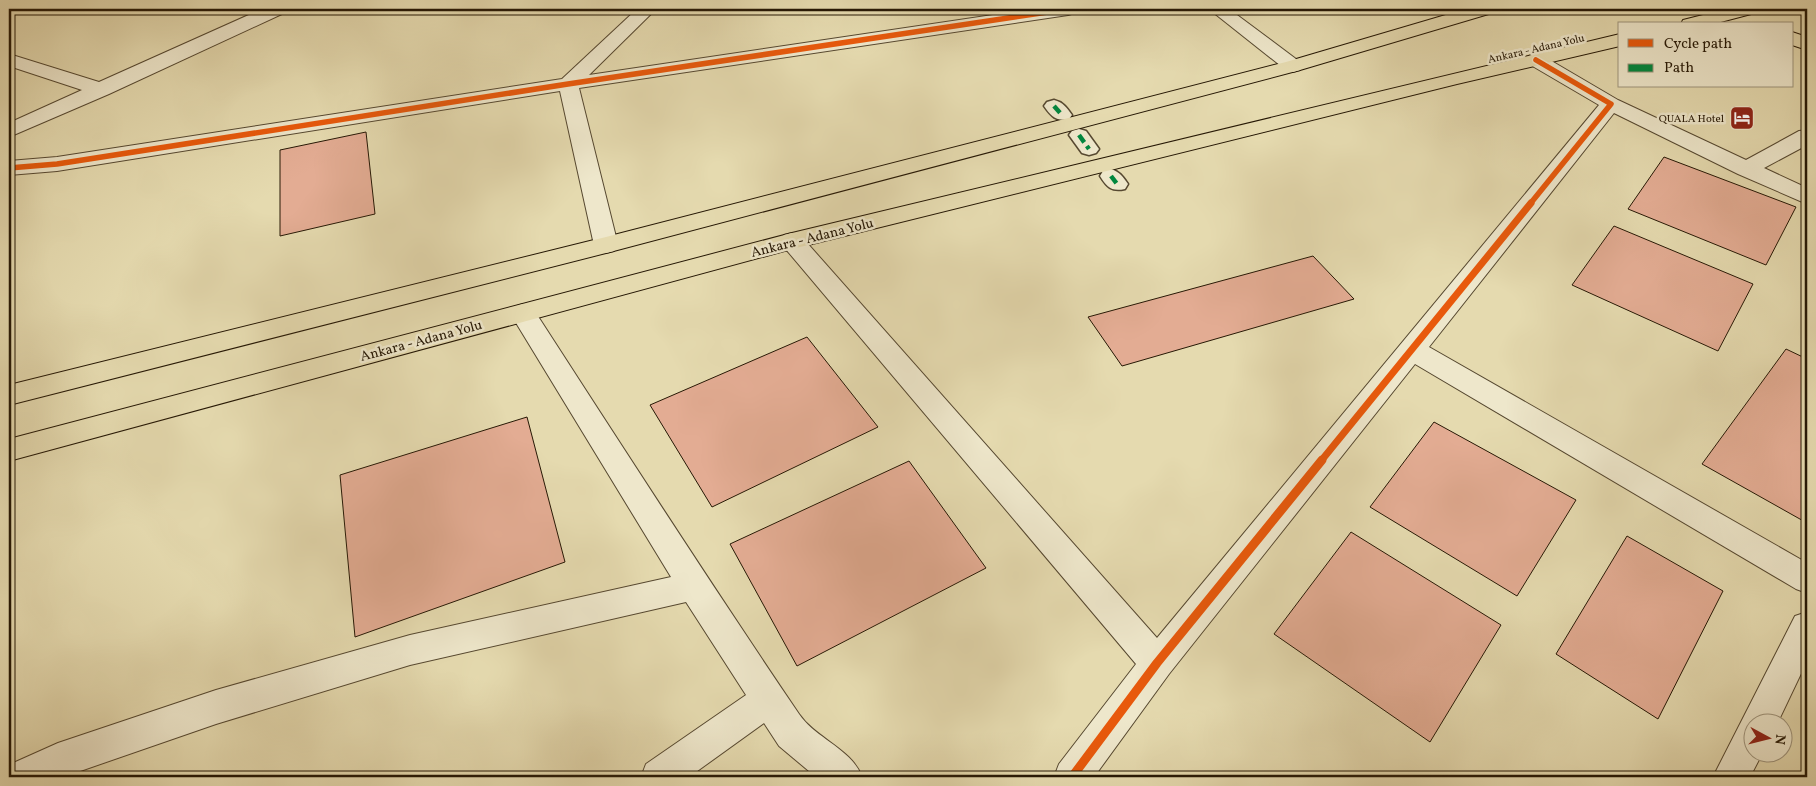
<svg xmlns="http://www.w3.org/2000/svg" width="1816" height="786" font-family="Vollkorn,serif">
  <style>
    .building { fill: #e3ac93; stroke: #261805 }
    .lines { fill: none; stroke-linecap: round; stroke-linejoin: round }
    .pedestrian-casing { stroke: #564830; stroke-width: 3 }
    .minor-casing { stroke: #564830; stroke-width: 2 }
    .trunk-casing { stroke: #261805; stroke-width: 2 }
    .pedestrian { fill: #eee7cb; fill-rule: evenodd }
    .minor { fill: #eee7cb; fill-rule: evenodd }
    .trunk { fill: #e5daaf; fill-rule: evenodd }
    .quiet { stroke: #00873e; stroke-width: 4.5; stroke-dasharray: 9 4.5; stroke-linecap: butt }
    .cycleway-far2-casing { stroke: #eee7cb; stroke-width: 8 }
    .cycleway-far1-casing { stroke: #eee7cb; stroke-width: 10 }
    .cycleway-casing { stroke: #eee7cb; stroke-width: 12 }
    .cycleway-far2 { stroke: #e8590c; stroke-width: 5.5 }
    .cycleway-far1 { stroke: #e8590c; stroke-width: 7 }
    .cycleway { stroke: #e8590c; stroke-width: 9 }
    .labels { text-anchor: middle; stroke-width: 5; stroke-linejoin: round; paint-order: stroke }
    .far-street-label { font-size: 11px; fill: #261805; stroke: #eee7cb }
    .far-poi-label { font-size: 11px; fill: #261805; stroke: #eee7cb; text-anchor: end }
    .street-label { font-size: 14px; fill: #261805; stroke: #eee7cb }
  </style>
  <rect width="100%" height="100%" fill="#e5daaf"/>
  <filter id="stains"><feTurbulence type="fractalNoise" baseFrequency=".004" numOctaves="4"/><feColorMatrix values="0 0 0 0 .2 0 0 0 0 .09 0 0 0 0 .02 0 0 0 .5 -.17"/></filter>
  <radialGradient id="worn" r=".72"><stop offset=".6" stop-color="#630" stop-opacity="0"/><stop offset="1" stop-color="#630" stop-opacity=".3"/></radialGradient>
  <g class="building">
    <polygon points="366,132 375,214 280,236 280,150"/>
    <polygon points="1664,157 1796,207 1766,265 1628,209"/>
    <polygon points="1614,226 1753,284 1718,351 1572,285"/>
    <polygon points="1313,256 1354,299 1122,366 1088,317"/>
    <polygon points="807,337 878,427 712,507 650,405"/>
    <polygon points="1786,349 1807,359 1807,523 1702,464"/>
    <polygon points="527,417 565,562 355,637 340,475"/>
    <polygon points="1434,422 1576,500 1517,596 1370,507"/>
    <polygon points="909,461 986,568 797,666 730,544"/>
    <polygon points="1351,532 1501,625 1430,742 1274,634"/>
    <polygon points="1627,536 1723,591 1658,719 1556,654"/>
  </g>
  <g class="lines">
    <defs>
      <g id="pedestrian">
        <path d="M1054,100C1063,102 1067,108 1072,115L1069,119C1056,122 1051,116 1044,106L1047,102Z"/>
        <polygon points="1079,129 1086,131 1099,149 1096,153 1089,155 1082,153 1069,135 1072,131"/>
        <path d="M1111,169C1120,172 1123,177 1128,184L1125,189C1111,192 1107,187 1100,176L1103,171Z"/>
      </g>
      <g id="minor">
        <polygon points="262,9 286,9 284,13 109,94 9,137 9,123 82,90 9,66 9,54 99,82"/>
        <polygon points="637,9 656,9 589,75 1033,9 1077,9 1075,13 1068,15 579,88 618,245 614,251 606,253 598,251 594,245 560,91 57,171 9,175 9,161 57,157 562,79"/>
        <polygon points="1209,9 1229,9 1300,62 1303,66 1300,70 1293,72 1286,70"/>
        <polygon points="1536,54 1543,56 1618,100 1746,160 1799,131 1807,130 1807,145 1764,168 1807,188 1807,204 1738,174 1614,113 1429,347 1807,563 1807,593 1796,589 1415,364 1169,674 1094,777 1054,777 1059,764 1136,664 784,247 780,241 784,235 792,233 800,235 1157,638 1599,105 1529,64 1526,60 1529,56"/>
        <path d="M523,304L532,307C620,443 708,580 799,714C816,739 852,749 862,777H816L779,746L764,723L689,777H641L646,764L746,695L686,602L410,665L216,724L63,777H9L11,764L58,743L216,690L410,635L671,577L510,313L514,307Z"/>
        <polygon points="1807,612 1807,661 1777,724 1754,724 1754,754 1762,754 1750,777 1713,777 1795,616"/>
      </g>
      <g id="trunk">
        <polygon points="1466,9 1494,9 1492,13 1300,70 606,253 9,405 9,385 606,237 1286,62"/>
        <polygon points="1727,9 1757,9 1755,13 1713,24 1681,24 1683,20"/>
        <polygon points="1792,32 1807,37 1807,50 1792,45"/>
        <polygon points="1620,34 1620,46 1457,84 792,249 9,461 9,439 792,233"/>
      </g>
    </defs>
    <use href="#pedestrian" class="pedestrian-casing"/>
    <use href="#minor" class="minor-casing"/>
    <use href="#trunk" class="trunk-casing"/>
    <use href="#pedestrian" class="pedestrian"/>
    <use href="#minor" class="minor"/>
    <use href="#trunk" class="trunk"/>
    <g class="quiet">
      <polyline points="1054,106 1062,115"/>
      <polyline points="1079,135 1089,149"/>
      <polyline points="1111,176 1117,184"/>
    </g>
    <defs>
      <g id="cycleway-far2">
        <polyline points="9,168 57,164 568,84 1068,9"/>
        <polyline points="1530,204 1611,104 1536,60"/>
      </g>
      <polyline id="cycleway-far1" points="1321,461 1531,203"/>
      <polyline id="cycleway" points="1072,777 1157,663 1322,460"/>
    </defs>
    <use href="#cycleway-far2" class="cycleway-far2-casing"/>
    <use href="#cycleway-far1" class="cycleway-far1-casing"/>
    <use href="#cycleway" class="cycleway-casing"/>
    <use href="#cycleway-far2" class="cycleway-far2"/>
    <use href="#cycleway-far1" class="cycleway-far1"/>
    <use href="#cycleway" class="cycleway"/>
  </g>
  <defs>
    <symbol id="hotel-square" viewBox="-11 -11 22 22"><rect x="-9" y="-9" width="18" height="18" rx="4" fill="#8f2418" stroke="#eee7cb"/><path d="M-6-4.5h1.5V1H6V5H4.5V3h-9V5H-6ZM-4 0a1.8 1.8 0 1 1 3.6 0ZM.5 0V-2.5h3Q6-2.5 6 0Z" fill="#fff"/></symbol>
  </defs>
  <g fill-rule="evenodd">
    <use href="#hotel-square" x="1728" y="104" width="28" height="28"/>
  </g>
  <g class="labels">
    <g class="far-street-label">
      <text transform="translate(1536 48) rotate(-13)" y="4">Ankara - Adana Yolu</text>
    </g>
    <g class="far-poi-label">
      <text x="1724" y="122">QUALA Hotel</text>
    </g>
    <g class="street-label">
      <text transform="translate(812 237) rotate(-14)" y="5">Ankara - Adana Yolu</text>
      <text transform="translate(421 340) rotate(-15)" y="5">Ankara - Adana Yolu</text>
    </g>
  </g>
  <rect width="1816" height="786" fill="none" stroke="#e5daaf" stroke-width="30"/>
  <rect x="10" y="10" width="1796" height="766" fill="none" stroke="#261805" stroke-width="2.5"/>
  <rect x="15" y="15" width="1786" height="756" fill="none" stroke="#261805"/>
  <rect x="1618" y="22" width="175" height="65" fill="#eee7cb" stroke="#9e947c"/>
  <rect x="1628" y="39" width="25" height="8" fill="#e8590c" stroke="#9e947c"/>
  <text x="1664" y="48" font-size="15" fill="#261805">Cycle path</text>
  <rect x="1628" y="64" width="25" height="8" fill="#00873e" stroke="#9e947c"/>
  <text x="1664" y="72" font-size="15" fill="#261805">Path</text>
  <g transform="translate(1768 738) rotate(97)"><circle r="24" fill="#eee7cb" stroke="#9e947c"/>
  <path d="M0-4L9 19L0 12L-9 19Z" fill="#8f2418"/>
  <text y="-8" font-size="14" font-weight="bold" text-anchor="middle" fill="#261805">N</text>
  </g>
  <rect width="100%" height="100%" filter="url(#stains)"/>
  <rect width="100%" height="100%" fill="url(#worn)"/>
</svg>
